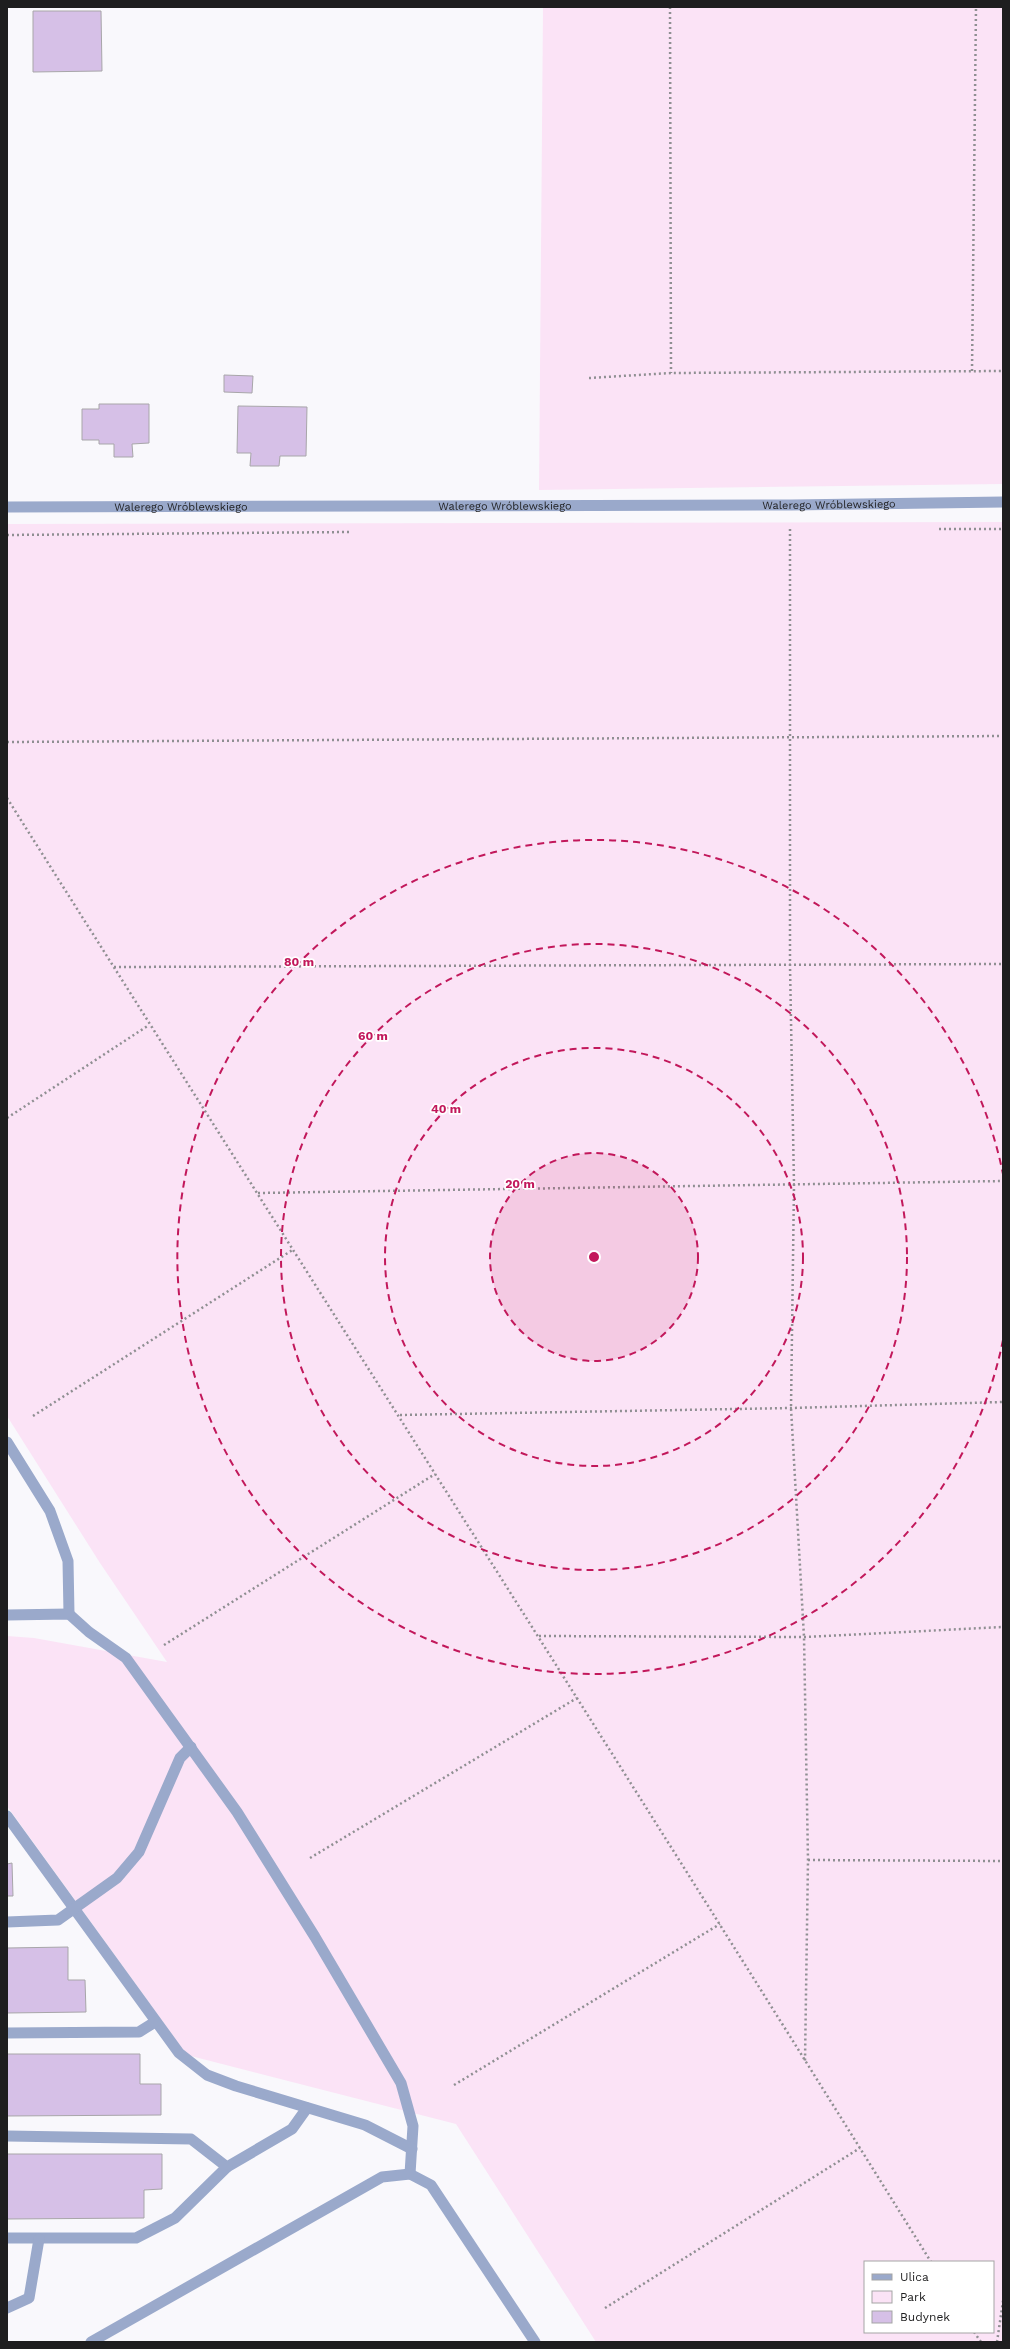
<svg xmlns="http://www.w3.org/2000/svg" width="1010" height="2349" font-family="'Work Sans',sans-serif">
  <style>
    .green { fill: #fbe3f6; fill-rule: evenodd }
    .building { fill: #d6c0e7; stroke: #a8a6a9 }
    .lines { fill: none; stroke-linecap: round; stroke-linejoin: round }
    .path { stroke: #8f8f92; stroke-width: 2.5; stroke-dasharray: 2 3; stroke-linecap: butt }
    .service { stroke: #9aa9cb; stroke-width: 11 }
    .minor { stroke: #9aa9cb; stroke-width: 11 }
    .ring { fill: none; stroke: #c2185b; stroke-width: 2; stroke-dasharray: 7 5 }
    .labels { text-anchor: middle; stroke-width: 3.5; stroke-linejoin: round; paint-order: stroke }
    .street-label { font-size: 11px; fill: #1e1e1f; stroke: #fff }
    .centre { fill: #c2185b; stroke: #fff; stroke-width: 2 }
    .ring-label { font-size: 12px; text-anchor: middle; font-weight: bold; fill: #c2185b; stroke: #fff; stroke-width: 3.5; stroke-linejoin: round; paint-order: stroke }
  </style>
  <rect width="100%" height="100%" fill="#f9f8fc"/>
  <g class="green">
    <polygon points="543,7 1003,7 1003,484 539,490"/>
    <path d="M1003,522V2342H596L456,2124L187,2055L7,1806V1636L34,1638L167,1662L100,1563L7,1416V524ZM865,2262H993V2332H865Z"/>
  </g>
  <g class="building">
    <polygon points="33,11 101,11 102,71 33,72"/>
    <polygon points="224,375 253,376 252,393 224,392"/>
    <polygon points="99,404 149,404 149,443 132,444 133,457 114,457 114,444 99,444 99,440 82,440 82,409 99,409"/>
    <polygon points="238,406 307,407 306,456 280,456 279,466 250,466 251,453 237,453"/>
    <polygon points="12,1863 13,1896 7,1896 7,1864"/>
    <polygon points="68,1947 68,1980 85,1980 86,2012 7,2013 7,1948"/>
    <polygon points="7,2054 140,2054 140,2084 161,2084 161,2115 7,2116"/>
    <polygon points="7,2154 162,2154 162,2189 144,2190 144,2218 7,2219"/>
  </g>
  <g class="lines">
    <g class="path">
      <polyline points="670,7 671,373"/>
      <polyline points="972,371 976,7"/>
      <polyline points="589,378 671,373 1003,371"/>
      <polyline points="790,529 790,965 794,1185 791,1408 804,1637 808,1860 805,2061"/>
      <polyline points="939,529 1003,529"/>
      <polyline points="7,535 350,532"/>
      <polyline points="7,742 1003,736"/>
      <path d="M7,798C315,1286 626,1772 931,2262"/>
      <polyline points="114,967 1003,964"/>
      <polyline points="7,1118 149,1025"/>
      <polyline points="258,1193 1003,1181"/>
      <polyline points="400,1415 791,1408 1003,1402"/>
      <polyline points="33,1416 294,1249"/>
      <polyline points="539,1636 804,1637 1003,1627"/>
      <polyline points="164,1645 435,1474"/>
      <polyline points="310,1858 577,1698"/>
      <polyline points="808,1860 1003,1861"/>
      <polyline points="454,2085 720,1924"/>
      <polyline points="605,2308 860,2148"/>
      <polyline points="974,2332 981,2342"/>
      <polyline points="997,2342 1003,2301"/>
    </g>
    <g class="service">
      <polyline points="7,1442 50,1511 68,1561 69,1614"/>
      <polyline points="7,1615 69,1614 89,1632 126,1658 237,1812 315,1937 401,2083 413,2126 410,2174"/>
      <polyline points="7,1816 179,2053 207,2075 236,2086 365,2125 412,2149"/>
      <polyline points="7,1922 58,1920 117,1878 139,1852 180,1758 191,1747"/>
      <polyline points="7,2033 139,2032 155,2022"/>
      <polyline points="7,2136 191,2139 227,2167 292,2129 307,2108"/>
      <polyline points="7,2238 136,2238 175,2218 227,2167"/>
      <polyline points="7,2308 29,2298 39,2239"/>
      <polyline points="91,2342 382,2177 410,2174 431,2185 535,2342"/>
    </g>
    <path class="minor" id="s1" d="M7,507L791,505L1003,502"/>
  </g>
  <circle cx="594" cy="1257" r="104" fill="#c2185b" fill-opacity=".12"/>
  <g class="ring">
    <circle cx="594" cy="1257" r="104"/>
    <circle cx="594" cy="1257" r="209"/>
    <circle cx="594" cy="1257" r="313"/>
    <path d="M1003 1340A417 417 0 1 1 1003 1174"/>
  </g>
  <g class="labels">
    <g class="street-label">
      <text dy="4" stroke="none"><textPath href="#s1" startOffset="822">Walerego Wróblewskiego</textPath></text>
      <text dy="4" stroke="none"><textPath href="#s1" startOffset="498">Walerego Wróblewskiego</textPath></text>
      <text dy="4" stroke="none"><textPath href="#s1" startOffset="174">Walerego Wróblewskiego</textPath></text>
    </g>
  </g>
  <circle cx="594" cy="1257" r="6" class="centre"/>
  <g class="ring-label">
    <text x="299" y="966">80 m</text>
    <text x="373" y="1040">60 m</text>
    <text x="446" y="1113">40 m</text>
    <text x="520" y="1188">20 m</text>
  </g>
  <rect width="1010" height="2349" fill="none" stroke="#1e1e1f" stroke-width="16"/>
  <rect x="864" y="2261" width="130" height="72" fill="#ffffff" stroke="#a5a5a5"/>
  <rect x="872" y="2274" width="20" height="6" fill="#9aa9cb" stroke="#a5a5a5"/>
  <text x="900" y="2281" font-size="12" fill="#1e1e1f">Ulica</text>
  <rect x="872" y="2291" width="20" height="12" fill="#fbe3f6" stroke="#a5a5a5"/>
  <text x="900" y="2301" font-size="12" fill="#1e1e1f">Park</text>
  <rect x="872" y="2311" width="20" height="12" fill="#d6c0e7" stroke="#a5a5a5"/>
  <text x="900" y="2321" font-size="12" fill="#1e1e1f">Budynek</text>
</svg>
